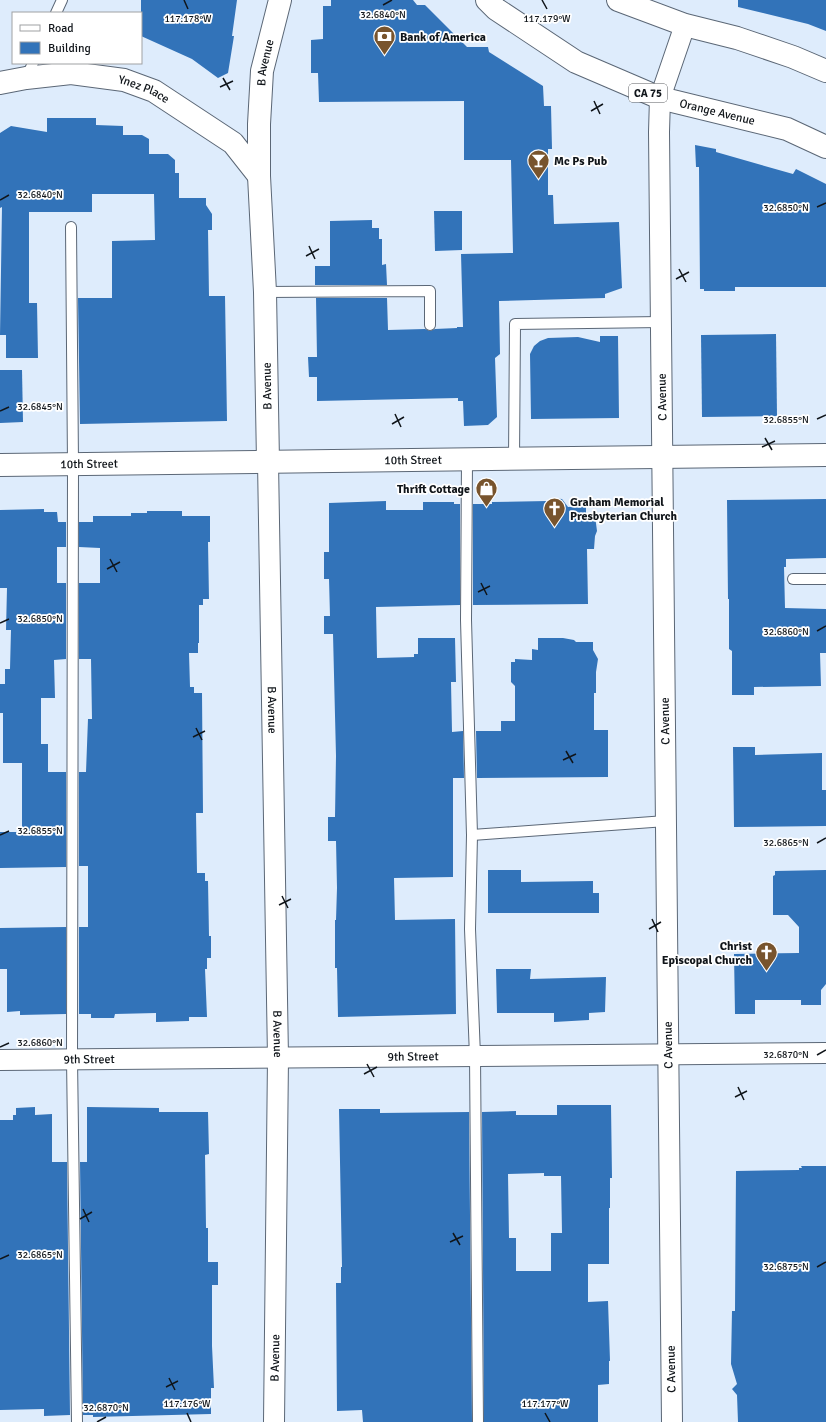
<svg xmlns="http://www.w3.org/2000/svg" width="826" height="1422" font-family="Signika,sans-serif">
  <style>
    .building { fill: #3273b9; fill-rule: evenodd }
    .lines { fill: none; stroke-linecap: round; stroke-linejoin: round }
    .service-casing { stroke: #5b6776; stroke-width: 12 }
    .minor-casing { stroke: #5b6776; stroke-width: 22 }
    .tertiary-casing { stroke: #5b6776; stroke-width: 24 }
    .trunk-casing { stroke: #5b6776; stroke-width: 24 }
    .service { stroke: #fff; stroke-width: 10 }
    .minor { stroke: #fff; stroke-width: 20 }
    .tertiary { stroke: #fff; stroke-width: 22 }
    .trunk { stroke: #fff; stroke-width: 22 }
    .ticks { fill: none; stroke: #10151a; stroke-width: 1.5 }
    .labels { text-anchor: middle; stroke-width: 3.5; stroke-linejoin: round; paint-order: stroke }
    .shield { fill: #fff; stroke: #585b5f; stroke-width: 1 }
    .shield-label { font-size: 11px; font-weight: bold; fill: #10151a }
    .poi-label { font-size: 12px; font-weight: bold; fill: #10151a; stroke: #fff; text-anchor: start }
    .street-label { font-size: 12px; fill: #10151a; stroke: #fff }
    .ticks-label { font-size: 10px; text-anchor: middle; fill: #10151a; stroke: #fff; stroke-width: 3.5; stroke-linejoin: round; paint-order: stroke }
  </style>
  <rect width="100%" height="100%" fill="#deecfc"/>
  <g class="building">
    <polygon points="141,0 237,0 232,36 234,36 228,73 218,78 192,59 141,36"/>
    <polygon points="331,0 413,0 417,5 425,5 467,47 488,47 489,52 543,86 544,106 551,106 552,149 548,149 548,195 553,195 554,224 619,222 622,288 605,294 605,298 499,301 500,354 495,358 497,417 488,425 464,426 463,401 458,401 458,398 317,401 317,377 309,377 308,357 317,357 316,298 387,298 388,330 425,329 430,331 435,329 457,328 457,327 463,327 461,254 513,253 511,160 464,160 464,101 319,102 318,73 311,73 311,40 323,39 323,6 331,6"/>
    <polygon points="738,0 826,0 826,31 808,24 738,7"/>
    <polygon points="47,118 96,118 96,125 123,126 123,135 142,135 149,139 149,154 168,154 175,160 175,173 179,173 179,198 206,198 206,205 212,214 212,230 208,230 209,296 225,296 227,421 80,424 78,298 112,298 112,241 155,240 154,194 92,194 92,212 29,212 29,303 37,303 38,358 6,358 6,335 0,335 2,207 0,208 0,133 11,126 47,132"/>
    <polygon points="695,145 716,149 716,152 793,174 796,169 826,184 826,287 735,287 735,291 704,291 704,289 700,289 699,167 696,167"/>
    <polygon points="434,211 462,211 462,250 435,251"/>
    <polygon points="372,220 372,228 379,228 379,239 382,239 382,265 386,264 387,285 315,285 315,266 330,266 330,221"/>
    <polygon points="776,334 777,416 702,417 701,335"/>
    <polygon points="600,336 618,336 619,418 531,419 530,354 534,346 540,341 548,338 578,337 600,342"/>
    <polygon points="0,370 22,370 23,422 0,423"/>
    <polygon points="551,498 562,499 568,507 586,506 586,515 595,516 597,531 595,536 594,549 587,549 588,604 473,605 473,504 492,504 492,502 548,501"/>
    <polygon points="826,499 826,558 786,559 786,567 784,567 785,608 826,609 826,653 820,653 821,686 754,687 754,695 732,695 732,651 729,649 729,599 728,599 727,500"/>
    <polygon points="386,501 386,510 423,510 423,502 454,502 454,504 460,504 460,605 376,607 377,658 414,657 414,654 418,654 418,638 455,638 456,682 451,682 452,732 463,731 464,778 453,778 453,877 394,878 395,920 455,919 456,1014 338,1017 337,968 335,968 335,920 336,920 337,888 336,841 328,841 328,817 335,817 336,756 333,634 324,634 324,616 330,616 329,579 324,579 324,552 329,552 329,503"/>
    <polygon points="44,509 44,512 57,512 58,522 66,522 66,547 57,547 57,583 66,583 66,659 54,660 55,698 41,698 41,744 48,744 48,772 66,772 66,867 0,868 0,832 22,832 22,763 3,763 3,713 0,713 0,684 5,684 5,669 10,669 11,630 6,630 7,588 0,588 0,510"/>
    <polygon points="147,511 182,511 182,516 210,516 210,542 208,542 209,599 203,599 203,605 199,605 199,643 198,643 198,653 189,653 190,687 194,687 194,693 202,693 203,813 196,813 197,873 205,873 205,881 208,881 209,936 211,936 211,958 207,958 207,969 205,969 207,1017 189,1017 189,1021 156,1022 156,1013 115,1014 114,1018 91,1018 91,1014 79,1014 79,927 88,927 88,866 79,866 79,772 86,772 88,719 92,719 91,659 79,659 79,583 100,583 100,548 79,547 79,522 93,522 93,516 131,516 131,513 147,513"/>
    <polygon points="538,638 563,638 574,640 576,642 593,642 593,650 598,659 596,672 596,693 594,693 594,730 608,730 608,777 477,778 476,731 501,731 501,721 515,721 515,686 511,682 511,662 515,662 515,659 532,660 532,649 538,650"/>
    <polygon points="733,747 755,747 755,755 822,753 822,790 826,790 826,826 734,827"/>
    <polygon points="488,870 521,870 521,882 593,881 593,893 599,893 599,913 488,913"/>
    <polygon points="826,870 826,984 821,990 821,1005 801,1005 801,1000 755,1000 755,1014 735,1014 734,954 799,953 799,927 788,915 773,915 773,876 775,875 775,871"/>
    <polygon points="66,927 66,1014 20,1015 20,1011 7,1012 7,969 0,969 0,928"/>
    <polygon points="496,969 531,969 530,979 606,977 605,1012 589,1013 589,1020 554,1022 554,1013 497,1013"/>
    <path d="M557,1105H611L612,1178H610V1208H609V1264H588V1302L608,1301L610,1361H609V1384L598,1385V1422H484L482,1112L516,1111V1115H557ZM544,1173V1176H561L562,1233H551V1271H516V1238H509L508,1174Z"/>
    <polygon points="35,1107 35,1115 52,1114 52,1162 67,1162 70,1415 44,1416 44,1409 0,1410 0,1120 13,1120 13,1115 16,1115 16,1108"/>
    <polygon points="87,1107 159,1108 159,1112 208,1112 209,1154 205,1155 206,1228 208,1228 208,1262 218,1262 218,1285 212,1285 212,1346 214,1388 211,1388 211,1414 93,1417 93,1415 83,1415 80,1162 87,1162"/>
    <polygon points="339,1109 380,1109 380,1113 469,1112 472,1422 363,1422 362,1410 337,1411 336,1283 341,1283 341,1267 342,1267"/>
    <polygon points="801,1166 826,1166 826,1422 738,1422 737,1395 732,1389 737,1384 731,1364 732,1311 735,1311 736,1171 799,1170 799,1168 802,1168"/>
  </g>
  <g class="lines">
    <defs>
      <g id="service">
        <polyline points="56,13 62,0"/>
        <polyline points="26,78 33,63"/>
        <polyline points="71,227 73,464 72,1059 77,1422"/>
        <polyline points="265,292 430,291 430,325"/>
        <polyline points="514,459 515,324 661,322"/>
        <polyline points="467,460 466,620 472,835 470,929 475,1056 478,1422"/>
        <polyline points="793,579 826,579"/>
        <polyline points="472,835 666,821"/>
      </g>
      <g id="minor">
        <path id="s1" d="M268,462L278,1058L274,1422"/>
        <path id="s2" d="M0,1060L826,1053"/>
        <polyline points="672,1422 659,132 660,98 685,25"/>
      </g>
      <g id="tertiary">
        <path id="s3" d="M0,83L26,78L71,73L124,80L154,91L233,143L259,176"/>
        <path id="s4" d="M268,462L265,292L259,176V124L262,71L280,0"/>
        <path id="s5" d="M0,465L826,455"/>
      </g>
      <g id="trunk">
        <path id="s6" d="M487,0L496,9L576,62L660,98L787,129L826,147"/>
        <polyline points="618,0 685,25 737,38 793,57 826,71"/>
      </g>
    </defs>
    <use href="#service" class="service-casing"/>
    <use href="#minor" class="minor-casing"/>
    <use href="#tertiary" class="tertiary-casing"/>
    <use href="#trunk" class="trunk-casing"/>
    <use href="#service" class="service"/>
    <use href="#minor" class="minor"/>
    <use href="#tertiary" class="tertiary"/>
    <use href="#trunk" class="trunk"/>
  </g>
  <path class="ticks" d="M184,0L188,9M542,0L547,9M383,5L392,0M223,78L230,90M220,87L233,81M594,101L600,114M591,111L603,104M0,200L9,195M817,207L826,203M309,246L315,259M306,256L319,249M679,269L686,282M676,279L689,272M0,411L9,407M395,414L401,427M817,419L826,415M392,424L404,417M765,438L772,450M762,447L775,441M110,559L117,572M107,569L120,562M481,583L487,595M478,592L490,586M0,623L9,619M817,631L826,626M196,728L202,740M193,737L205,731M566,751L573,763M563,760L576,754M0,835L9,831M817,843L826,838M282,896L288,908M279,905L291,899M652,919L658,932M649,929L661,922M0,1047L9,1043M817,1055L826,1050M367,1064L374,1077M364,1074L377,1067M738,1087L744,1100M735,1097L747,1091M83,1209L89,1222M80,1219L92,1212M453,1233L460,1245M450,1242L463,1236M0,1259L9,1255M817,1267L826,1262M169,1378L175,1390M166,1387L178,1381M187,1413L191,1422M545,1413L550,1422M97,1422L106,1417"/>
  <defs>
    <symbol id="bank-pin" viewBox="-11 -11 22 30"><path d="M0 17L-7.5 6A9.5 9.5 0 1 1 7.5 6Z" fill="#78542d" stroke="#fff"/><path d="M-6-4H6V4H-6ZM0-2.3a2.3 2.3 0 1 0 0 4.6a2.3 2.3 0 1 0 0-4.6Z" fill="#fff"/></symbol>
    <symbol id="bar-pin" viewBox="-11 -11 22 30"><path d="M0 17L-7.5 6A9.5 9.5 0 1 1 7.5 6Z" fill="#78542d" stroke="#fff"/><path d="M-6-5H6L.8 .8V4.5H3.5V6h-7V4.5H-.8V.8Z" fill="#fff"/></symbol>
    <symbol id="shop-pin" viewBox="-11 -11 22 30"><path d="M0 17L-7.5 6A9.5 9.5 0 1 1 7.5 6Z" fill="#78542d" stroke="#fff"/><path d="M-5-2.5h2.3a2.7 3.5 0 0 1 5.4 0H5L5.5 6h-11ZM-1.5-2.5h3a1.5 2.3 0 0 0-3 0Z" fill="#fff"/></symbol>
    <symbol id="church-pin" viewBox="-11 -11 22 30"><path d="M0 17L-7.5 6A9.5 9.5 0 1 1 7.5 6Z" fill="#78542d" stroke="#fff"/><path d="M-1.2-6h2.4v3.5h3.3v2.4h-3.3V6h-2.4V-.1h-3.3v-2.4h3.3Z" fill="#fff"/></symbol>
  </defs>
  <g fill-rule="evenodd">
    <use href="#bank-pin" x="372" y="24" width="25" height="34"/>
    <use href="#bar-pin" x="526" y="148" width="25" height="34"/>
    <use href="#shop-pin" x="474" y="476" width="25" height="34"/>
    <use href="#church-pin" x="542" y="496" width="25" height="34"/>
    <use href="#church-pin" x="754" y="940" width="25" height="34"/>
  </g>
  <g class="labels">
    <rect class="shield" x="629" y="84" width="38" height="18" rx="3"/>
    <g class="shield-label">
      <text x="648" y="97">CA 75</text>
    </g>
    <g class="poi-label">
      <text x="400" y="41">Bank of America</text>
      <text x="554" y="165">Mc Ps Pub</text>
      <text x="470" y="493" text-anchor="end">Thrift Cottage</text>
      <text x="570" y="506">Graham Memorial<tspan x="570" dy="14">Presbyterian Church</tspan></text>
      <text x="752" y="950" text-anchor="end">Christ<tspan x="752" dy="14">Episcopal Church</tspan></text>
    </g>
    <g class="street-label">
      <text dy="4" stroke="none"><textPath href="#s4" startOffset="400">B Avenue</textPath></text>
      <text dy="4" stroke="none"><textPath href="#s3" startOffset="147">Ynez Place</textPath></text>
      <text dy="4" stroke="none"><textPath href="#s6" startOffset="259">Orange Avenue</textPath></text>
      <text transform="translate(267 386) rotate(-91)" y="4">B Avenue</text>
      <text transform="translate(662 397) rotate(-91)" y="4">C Avenue</text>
      <text dy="4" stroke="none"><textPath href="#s5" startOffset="413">10th Street</textPath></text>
      <text dy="4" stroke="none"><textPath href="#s5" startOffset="89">10th Street</textPath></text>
      <text dy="4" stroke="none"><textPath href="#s1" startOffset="248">B Avenue</textPath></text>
      <text transform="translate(665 721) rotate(-91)" y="4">C Avenue</text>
      <text dy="4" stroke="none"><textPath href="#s1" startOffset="572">B Avenue</textPath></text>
      <text transform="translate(668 1045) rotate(-91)" y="4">C Avenue</text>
      <text dy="4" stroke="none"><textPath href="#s2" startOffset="413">9th Street</textPath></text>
      <text dy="4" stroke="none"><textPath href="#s2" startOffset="89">9th Street</textPath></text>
      <text transform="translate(275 1358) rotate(-89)" y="4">B Avenue</text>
      <text transform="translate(671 1369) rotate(-91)" y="4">C Avenue</text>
    </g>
  </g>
  <g class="ticks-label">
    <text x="383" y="18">32.6840°N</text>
    <text x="188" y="22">117.178°W</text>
    <text x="547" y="22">117.179°W</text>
    <text x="40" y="198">32.6840°N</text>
    <text x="786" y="211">32.6850°N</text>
    <text x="40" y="410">32.6845°N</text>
    <text x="786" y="423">32.6855°N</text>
    <text x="40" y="622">32.6850°N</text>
    <text x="786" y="635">32.6860°N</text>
    <text x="40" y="834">32.6855°N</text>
    <text x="786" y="846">32.6865°N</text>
    <text x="40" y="1046">32.6860°N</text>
    <text x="786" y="1058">32.6870°N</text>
    <text x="40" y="1258">32.6865°N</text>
    <text x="786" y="1270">32.6875°N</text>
    <text x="187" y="1407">117.176°W</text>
    <text x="545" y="1407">117.177°W</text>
    <text x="106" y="1411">32.6870°N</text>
  </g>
  <rect x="12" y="12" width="130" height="52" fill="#ffffff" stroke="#9fa1a3"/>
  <rect x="20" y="25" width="20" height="6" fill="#ffffff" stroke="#9fa1a3"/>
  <text x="48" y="32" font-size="12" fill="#10151a">Road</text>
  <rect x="20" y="42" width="20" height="12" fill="#3273b9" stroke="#9fa1a3"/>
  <text x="48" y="52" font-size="12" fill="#10151a">Building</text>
</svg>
